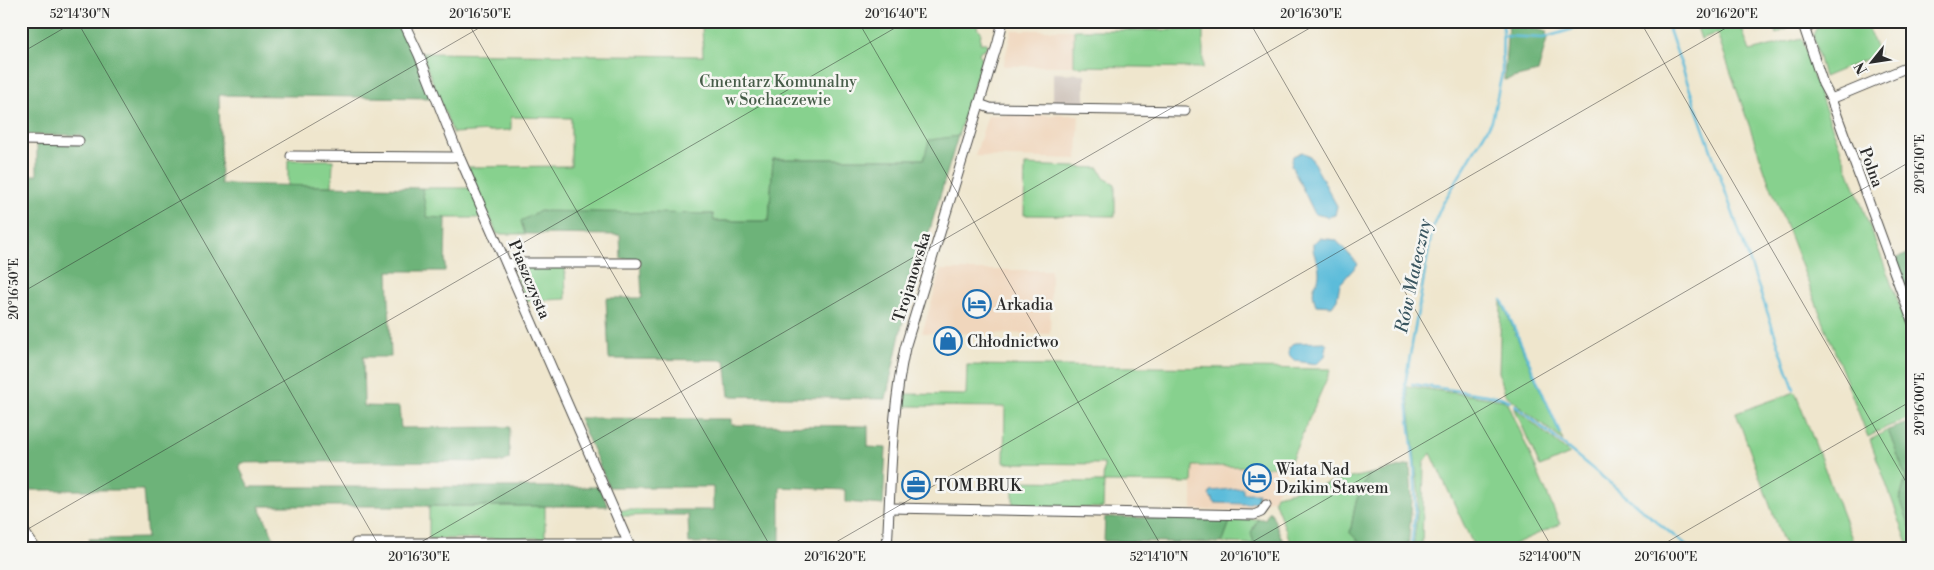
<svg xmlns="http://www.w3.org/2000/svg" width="1934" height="570" font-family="'Libre Bodoni',serif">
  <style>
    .built { fill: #f0d6bc }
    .industrial { fill: #cec2b9 }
    .green { fill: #87d18e; stroke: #597e5c }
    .forest { fill: #6db379; stroke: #4c6f52 }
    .water { fill: #5cbcda; stroke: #447482 }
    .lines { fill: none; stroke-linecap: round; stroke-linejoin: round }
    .stream { stroke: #5cbcda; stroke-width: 2.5 }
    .minor-casing { stroke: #484743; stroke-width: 11 }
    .minor { stroke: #fff; stroke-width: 9 }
    .ticks { fill: none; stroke: #2b2b2b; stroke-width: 1; stroke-opacity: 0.45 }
    .labels { text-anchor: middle; stroke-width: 5; stroke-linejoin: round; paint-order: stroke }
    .park-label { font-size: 16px; fill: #475d49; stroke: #f6f6f2 }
    .street-label { font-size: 16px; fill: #2b2b2b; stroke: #f6f6f2 }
    .poi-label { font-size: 16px; fill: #2b2b2b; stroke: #f6f6f2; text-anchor: start }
    .water-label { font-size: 18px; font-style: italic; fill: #3a5660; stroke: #f6f6f2 }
    .neatline { fill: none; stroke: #2b2b2b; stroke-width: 2 }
    .ticks-label { font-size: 12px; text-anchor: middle; fill: #2b2b2b }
  </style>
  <rect width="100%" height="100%" fill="#f6f6f2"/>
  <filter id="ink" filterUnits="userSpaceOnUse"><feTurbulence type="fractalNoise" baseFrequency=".02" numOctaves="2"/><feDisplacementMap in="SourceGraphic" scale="10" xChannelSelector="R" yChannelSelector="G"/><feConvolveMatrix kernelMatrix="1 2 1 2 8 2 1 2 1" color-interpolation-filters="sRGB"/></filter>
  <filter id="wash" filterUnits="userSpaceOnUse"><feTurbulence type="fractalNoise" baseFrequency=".0096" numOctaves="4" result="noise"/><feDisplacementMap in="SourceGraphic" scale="20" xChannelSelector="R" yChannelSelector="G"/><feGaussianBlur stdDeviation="1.12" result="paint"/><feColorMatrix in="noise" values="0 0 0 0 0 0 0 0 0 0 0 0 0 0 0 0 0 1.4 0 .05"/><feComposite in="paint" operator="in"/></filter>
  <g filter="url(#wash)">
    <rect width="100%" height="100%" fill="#efe6cd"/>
    <g class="built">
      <polygon points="1012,30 1074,30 1074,66 1003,66"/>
      <polygon points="988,115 1079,115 1077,159 975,156"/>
      <polygon points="941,270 1051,270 1050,334 922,333"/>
      <polygon points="1192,466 1288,467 1273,500 1260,501 1259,505 1252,511 1192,510"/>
    </g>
    <polygon class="industrial" points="1053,73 1085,74 1085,104 1053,103"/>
    <g class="green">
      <polygon points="702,21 978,21 977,28 981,31 980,43 987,43 986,48 980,51 979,54 982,58 958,136 953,137 925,159 773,159 769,221 714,221 713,214 521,221 525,234 497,234 468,167 571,166 571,118 511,117 511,130 453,133 421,53 703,56"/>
      <polygon points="1695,21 1739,21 1750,51 1802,38 1814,79 1913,341 1913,417 1887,427 1868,437 1766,174 1717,33 1701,39"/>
      <polygon points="1772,21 1799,21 1800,25 1794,25 1776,34"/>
      <polygon points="1830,21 1865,21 1879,54 1824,77 1813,35 1817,27"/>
      <polygon points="1074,30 1203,30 1203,68 1074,66"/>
      <polygon points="288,160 333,160 332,186 288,186"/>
      <polygon points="1025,165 1099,168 1104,178 1115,184 1115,216 1024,215"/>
      <polygon points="422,188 470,188 484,218 426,218"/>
      <polygon points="519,266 565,266 566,299 527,301 514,270"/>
      <polygon points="1501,301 1563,441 1505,394 1499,372"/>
      <polygon points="967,365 1331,369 1288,467 1193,466 1192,483 1104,482 1103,508 1013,507 1013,481 1103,482 1104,464 1004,463 1005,407 908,406 902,410 904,394 966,395"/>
      <polygon points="1407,386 1503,400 1508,403 1560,524 1503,549 1475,549 1431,453 1424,462 1422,549 1413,549 1419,498"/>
      <polygon points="1795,392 1856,549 1786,549 1736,413"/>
      <polygon points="1514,407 1570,454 1540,467"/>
      <polygon points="1888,430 1906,477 1900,499 1913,534 1913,549 1910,549 1870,440"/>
      <polygon points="1369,474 1356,501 1350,533 1367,549 1293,549 1274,500 1276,495"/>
      <polygon points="429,506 545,506 545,538 429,539"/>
      <polygon points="619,510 664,510 665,515 622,516"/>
      <polygon points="1231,519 1258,519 1251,533 1256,549 1253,549 1254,544 1222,543"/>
    </g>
    <g class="forest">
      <polygon points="22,21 400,21 432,98 219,95 221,184 422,188 427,217 446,218 445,271 388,271 391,357 363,357 364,406 399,407 401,428 510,427 509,459 503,462 378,461 240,463 240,469 249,487 599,487 608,506 259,506 277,544 353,544 381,547 381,549 89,549 89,539 147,538 143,490 21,490 21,441 27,441 26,419 21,419 21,175 37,175 37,144 82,144 81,135 21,135 21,51 24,50"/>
      <polygon points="1508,25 1546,31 1547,39 1538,72 1504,80"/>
      <polygon points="958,136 904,316 886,399 729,396 725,360 609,359 606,298 642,298 640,259 621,259 620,235 525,234 521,221 540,211 713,214 714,221 769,221 773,159 924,159 929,140"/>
      <polygon points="1913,252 1913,274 1909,275 1913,286 1913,302 1911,303 1895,259"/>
      <polygon points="579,418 731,419 731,425 868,426 868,447 886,448 883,505 845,502 845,490 780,487 780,542 689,543 688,515 665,515 664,510 713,510 713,487 609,487"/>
      <polygon points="1913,421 1913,475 1906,478 1913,494 1913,534 1900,499 1906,477 1888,430"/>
      <polygon points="1410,465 1412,500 1408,549 1367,549 1350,533 1356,501 1369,474"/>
      <polygon points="1269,512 1271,512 1286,549 1256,549 1251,533 1258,519 1265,519"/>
      <polygon points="1105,517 1231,519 1222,543 1104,541"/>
    </g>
    <g class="water">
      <polygon points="1302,152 1310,156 1337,206 1335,215 1328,217 1315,214 1291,165 1293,156"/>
      <path d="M1319,238L1336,240L1358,264L1340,284L1337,299L1332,306L1316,305C1308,284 1320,285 1319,271C1319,260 1312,256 1313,244Z"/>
      <polygon points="1325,342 1327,345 1325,356 1317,364 1295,361 1289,355 1289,348 1294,343"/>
      <polygon points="1240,488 1243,488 1243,493 1258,493 1257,501 1246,504 1215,503 1209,495 1211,491"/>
    </g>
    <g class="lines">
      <g class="stream">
        <polyline points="1666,21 1794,389"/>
        <polyline points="1503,36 1543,38 1600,21"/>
        <polyline points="1502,300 1560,433"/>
        <polyline points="1412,384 1500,397 1510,401"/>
        <polyline points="1515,405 1690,549"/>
        <polyline points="1411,549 1416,504 1414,462 1405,384 1433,226 1442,205 1492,121 1502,73 1503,21"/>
      </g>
    </g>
  </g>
  <g filter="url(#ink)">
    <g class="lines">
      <defs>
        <g id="minor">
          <polyline points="403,21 419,55 459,156 631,549"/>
          <polyline points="1802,21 1823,84 1831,99 1913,323"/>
          <polyline points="1805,29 1818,21"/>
          <polyline points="1831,99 1913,65"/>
          <polyline points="979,104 990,108 1185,111"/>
          <polyline points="21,140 79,141"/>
          <polyline points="291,156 452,157 459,156"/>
          <polyline points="507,264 516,263 637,263"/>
          <polyline points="890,508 1254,515 1261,512 1266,505"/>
          <polyline points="21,527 36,549"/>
          <polyline points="356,543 628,543"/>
          <path d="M887,549C891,482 891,413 905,348L998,42L1003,21"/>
        </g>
      </defs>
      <use href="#minor" class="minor-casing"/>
      <use href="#minor" class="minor"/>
    </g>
  </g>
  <path class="ticks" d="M77,21L381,549M467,21L772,549M858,21L1163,549M1249,21L1553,549M1640,21L1913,494M21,53L76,21M21,293L491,21M21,533L907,21M409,549L1322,21M824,549L1738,21M1240,549L1913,160M1655,549L1913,400"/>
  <defs>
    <symbol id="hotel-ring" viewBox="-11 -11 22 22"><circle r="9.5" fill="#f6f6f2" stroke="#1f6fb2" stroke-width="1.5"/><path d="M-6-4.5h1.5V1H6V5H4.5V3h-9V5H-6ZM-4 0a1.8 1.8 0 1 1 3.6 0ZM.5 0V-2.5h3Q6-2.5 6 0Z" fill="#1f6fb2"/></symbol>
    <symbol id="shop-ring" viewBox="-11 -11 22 22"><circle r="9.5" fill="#f6f6f2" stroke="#1f6fb2" stroke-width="1.5"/><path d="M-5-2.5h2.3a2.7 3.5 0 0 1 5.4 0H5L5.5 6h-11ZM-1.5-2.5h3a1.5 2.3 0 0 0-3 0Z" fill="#1f6fb2"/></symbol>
    <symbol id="office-ring" viewBox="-11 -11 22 22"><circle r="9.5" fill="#f6f6f2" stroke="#1f6fb2" stroke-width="1.5"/><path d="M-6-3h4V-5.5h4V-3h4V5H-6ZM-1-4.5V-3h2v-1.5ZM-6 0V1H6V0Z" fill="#1f6fb2"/></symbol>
  </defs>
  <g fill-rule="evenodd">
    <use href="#hotel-ring" x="961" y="288" width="32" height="32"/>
    <use href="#shop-ring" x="932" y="325" width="32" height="32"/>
    <use href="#hotel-ring" x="1241" y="462" width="32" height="32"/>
    <use href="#office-ring" x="900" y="469" width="32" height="32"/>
  </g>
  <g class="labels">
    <g class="park-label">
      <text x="778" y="87">Cmentarz Komunalny<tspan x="778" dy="18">w Sochaczewie</tspan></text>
    </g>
    <g class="street-label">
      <text transform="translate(1872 167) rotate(70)" y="6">Polna</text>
      <text transform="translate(911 277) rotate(-73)" y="6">Trojanowska</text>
      <text transform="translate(530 279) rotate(67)" y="6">Piaszczysta</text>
    </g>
    <g class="poi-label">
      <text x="996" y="310">Arkadia</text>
      <text x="967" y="347">Chłodnictwo</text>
      <text x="1276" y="475">Wiata Nad<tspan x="1276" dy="18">Dzikim Stawem</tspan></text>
      <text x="935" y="491">TOM BRUK</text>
    </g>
    <g class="water-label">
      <text transform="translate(1413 276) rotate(-78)" y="6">Rów Mateczny</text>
    </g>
  </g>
  <rect width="1934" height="570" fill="none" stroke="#f6f6f2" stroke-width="55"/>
  <g transform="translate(1872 62) rotate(240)" stroke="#f6f6f2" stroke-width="4" paint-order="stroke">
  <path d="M0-4L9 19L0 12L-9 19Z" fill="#2b2b2b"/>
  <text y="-8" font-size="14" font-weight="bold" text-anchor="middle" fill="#2b2b2b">N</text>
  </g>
  <rect x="28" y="28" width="1878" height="514" class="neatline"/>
  <g class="ticks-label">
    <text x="80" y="18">52°14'30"N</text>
    <text x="480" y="18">20°16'50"E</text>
    <text x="896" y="18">20°16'40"E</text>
    <text x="1311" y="18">20°16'30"E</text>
    <text x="1727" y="18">20°16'20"E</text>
    <text transform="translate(1920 164) rotate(-90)" y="4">20°16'10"E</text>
    <text transform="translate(14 289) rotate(-90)" y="4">20°16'50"E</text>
    <text transform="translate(1920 404) rotate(-90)" y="4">20°16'00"E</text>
    <text x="419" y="561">20°16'30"E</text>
    <text x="835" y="561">20°16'20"E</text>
    <text x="1159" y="561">52°14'10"N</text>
    <text x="1250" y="561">20°16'10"E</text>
    <text x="1550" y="561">52°14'00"N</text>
    <text x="1666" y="561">20°16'00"E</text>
  </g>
</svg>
